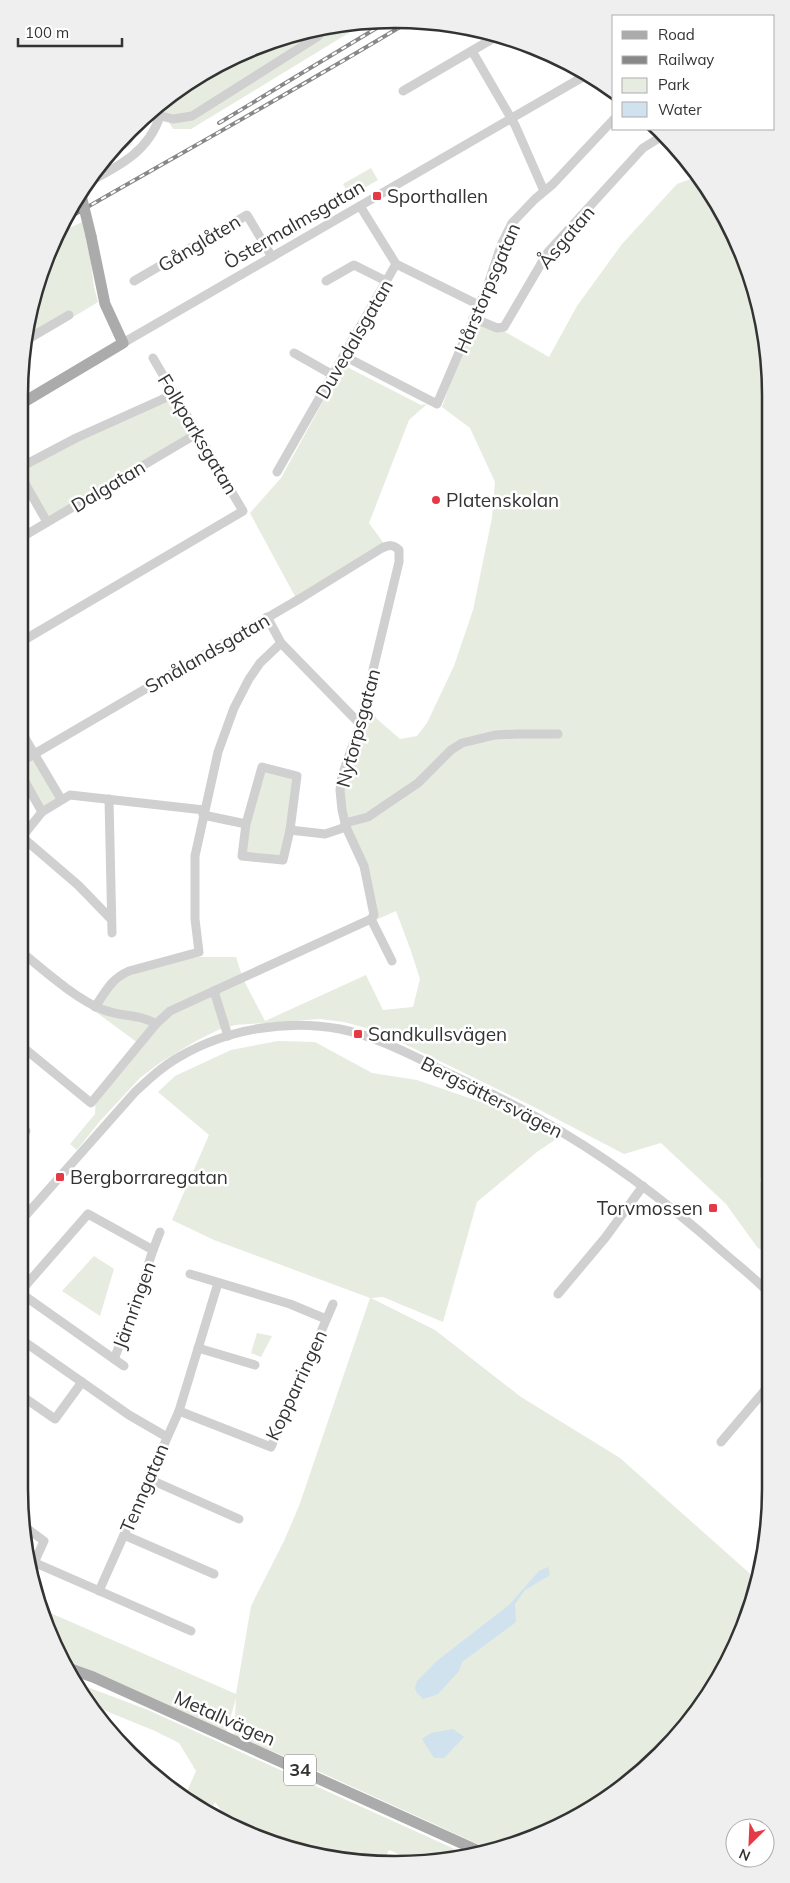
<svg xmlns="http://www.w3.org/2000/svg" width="790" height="1883" font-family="Mulish,sans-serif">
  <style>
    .green { fill: #e6ecdf }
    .water { fill: #cfe2ee }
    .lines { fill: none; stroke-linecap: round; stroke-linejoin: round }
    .minor { stroke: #d0d0d0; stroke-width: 9 }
    .major { stroke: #ababab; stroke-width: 11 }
    .rail-casing { stroke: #888; stroke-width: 4 }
    .rail { stroke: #fff; stroke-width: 2; stroke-dasharray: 5.5; stroke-linecap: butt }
    .major-bridge { stroke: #ababab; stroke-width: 11 }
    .poi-dot { fill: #e63946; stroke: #fff; stroke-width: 2 }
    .labels { text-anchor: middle; stroke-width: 5; stroke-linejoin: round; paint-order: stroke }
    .shield { fill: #fff; stroke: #707070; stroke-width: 1 }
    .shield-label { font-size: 18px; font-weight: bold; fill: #333 }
    .poi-label { font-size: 19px; fill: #333; stroke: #fff; text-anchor: start }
    .street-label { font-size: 19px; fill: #333; stroke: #fff }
    .rim { fill: none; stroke: #333; stroke-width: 2.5 }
  </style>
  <rect width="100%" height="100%" fill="#fff"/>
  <g class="green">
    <polygon points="370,20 191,129 173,129 158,104 166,96 229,57 298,32"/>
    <polygon points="154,107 137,130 131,145 95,170 112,147"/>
    <polygon points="371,168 378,180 350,196 343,184"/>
    <polygon points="696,177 742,251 768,346 770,1138 760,1181 770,1193 771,1257 757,1247 726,1204 661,1143 624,1154 534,1107 380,1032 344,1022 320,1019 235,1025 218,1030 196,1041 161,1062 140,1078 100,1121 77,1150 70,1144 95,1114 96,1096 138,1043 89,1007 133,970 198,957 236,957 243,979 265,1021 366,975 383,1010 413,1007 420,979 411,951 396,911 369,923 373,911 338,787 366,700 377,719 400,739 417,736 427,723 454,666 473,610 492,518 495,482 470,428 442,407 472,320 502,330 549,357 577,306 622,244 677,184"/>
    <polygon points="82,222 90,255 94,287 98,302 27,345 39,274 57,234"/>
    <polygon points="343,365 421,405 427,404 409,420 369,523 385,545 297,600 250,513 281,478"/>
    <polygon points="171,394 199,436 45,525 19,468"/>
    <polygon points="19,731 60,800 42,812 19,773"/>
    <polygon points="262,767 293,780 282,860 243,855"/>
    <polygon points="278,1041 315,1042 372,1073 417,1080 481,1102 559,1137 537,1152 477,1202 443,1322 383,1297 371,1298 435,1330 521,1397 620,1458 756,1579 751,1609 693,1717 643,1771 583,1814 489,1849 289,1758 234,1736 236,1698 226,1733 63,1663 39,1608 236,1694 251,1606 284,1541 299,1506 370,1298 214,1240 172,1220 209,1135 158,1092 175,1076 231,1050"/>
    <polygon points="94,1256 114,1269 100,1316 62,1291"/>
    <polygon points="257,1333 272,1336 261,1357 251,1353"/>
    <polygon points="74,1682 148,1710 470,1856 416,1862 389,1850 383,1863 322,1857 230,1823 215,1802 209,1815 207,1814 185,1796 196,1771 179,1743 155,1731 89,1704"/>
  </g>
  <g class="water">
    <polygon points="548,1567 550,1575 525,1590 515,1604 516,1622 462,1662 459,1671 438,1694 423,1699 417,1693 415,1688 417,1681 438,1660 509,1605 539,1571"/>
    <polygon points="453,1729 464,1737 444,1758 434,1758 422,1739 431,1733"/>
  </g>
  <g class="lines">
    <g class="minor">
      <polyline points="472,51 515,125 544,191"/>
      <polyline points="403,91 499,35"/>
      <polyline points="149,113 173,119 192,116 317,37 328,27"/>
      <path d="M85,184C117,167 148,153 160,116"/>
      <polyline points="396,264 479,305"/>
      <polyline points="134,281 247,215 272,257"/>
      <polyline points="326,281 354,265 386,281"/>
      <polyline points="473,318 497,328 504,327 548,252 643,148 664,135"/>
      <polyline points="28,339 69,315"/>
      <polyline points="123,343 588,74"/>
      <polyline points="294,353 333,375"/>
      <polyline points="344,356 437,404 487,287 502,243 512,223 535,199 553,184 614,119"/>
      <polyline points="19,468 76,438 174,394"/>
      <polyline points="277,472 396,264 360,206"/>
      <polyline points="19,473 47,522"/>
      <polyline points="19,539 198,433"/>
      <polyline points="267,617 281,643 360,724"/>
      <polyline points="19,643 243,511 153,358"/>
      <polyline points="19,728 61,799"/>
      <path d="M19,763L301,598L382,548C389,545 393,544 399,550V562L360,724L342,776L340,790L342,810L346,827L364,866L374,915L371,919"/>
      <polyline points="19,771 42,812"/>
      <polyline points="109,799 112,933"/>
      <polyline points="203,815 246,824 242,856 283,860 290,830 297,776 262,767 246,824"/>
      <polyline points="345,823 368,817 378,810 418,783 451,750 462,743 495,735 517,734 558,734"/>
      <polyline points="290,830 325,834 346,827"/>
      <polyline points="110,918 78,885 22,837 42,812 70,795 204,810"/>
      <polyline points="371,919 392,961"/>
      <path d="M19,950C41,968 78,1001 104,1010C121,1017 141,1014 156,1024"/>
      <polyline points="214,991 228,1036"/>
      <path d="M95,1007C106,991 111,979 129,971L199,952L195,919V856L218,752L234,708L249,679L260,663L281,643"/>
      <polyline points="19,1044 91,1103 156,1024 170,1011 371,919"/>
      <polyline points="19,1142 26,1131"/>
      <path d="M19,1223L135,1092C149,1079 163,1066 179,1057C227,1029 286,1019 340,1029C379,1037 413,1056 448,1073C478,1087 508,1101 536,1117C604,1155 665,1200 723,1252C739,1266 756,1279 771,1295"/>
      <polyline points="153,1250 160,1232"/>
      <polyline points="190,1274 290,1304 326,1319"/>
      <polyline points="19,1293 88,1214 153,1250 132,1314 114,1359 19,1292"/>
      <polyline points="558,1294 605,1238 643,1186"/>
      <polyline points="19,1338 129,1415 167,1437"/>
      <polyline points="198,1348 255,1365"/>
      <polyline points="114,1359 124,1366"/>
      <polyline points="19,1394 55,1419 82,1382"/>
      <polyline points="179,1411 271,1447 333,1304"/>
      <polyline points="721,1442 771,1383"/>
      <polyline points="149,1479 239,1519"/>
      <polyline points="25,1527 44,1541 34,1563"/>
      <polyline points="124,1535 214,1574"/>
      <polyline points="31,1561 191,1631"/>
      <polyline points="99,1591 179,1411 218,1283"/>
    </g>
    <g class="major">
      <polyline points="19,405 123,343 105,304 91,236"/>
      <polyline points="65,1667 93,1677 481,1852"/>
    </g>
    <defs>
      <g id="rail">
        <polyline points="219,123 390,20"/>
        <path d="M63,221C179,154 296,90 410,21"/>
      </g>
    </defs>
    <use href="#rail" class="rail-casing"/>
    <use href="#rail" class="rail"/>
    <polyline class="major-bridge" points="80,191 91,236"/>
  </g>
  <g class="poi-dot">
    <rect x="372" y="191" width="10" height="10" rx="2.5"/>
    <circle cx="436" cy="500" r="5"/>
    <rect x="353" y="1029" width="10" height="10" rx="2.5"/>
    <rect x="55" y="1172" width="10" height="10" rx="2.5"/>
    <rect x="708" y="1203" width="10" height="10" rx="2.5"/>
  </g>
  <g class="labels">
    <rect class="shield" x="284" y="1754.5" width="32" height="31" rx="4"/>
    <g class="shield-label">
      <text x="300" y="1776">34</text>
    </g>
    <g class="poi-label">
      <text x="387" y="203">Sporthallen</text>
      <text x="446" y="507">Platenskolan</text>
      <text x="368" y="1041">Sandkullsvägen</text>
      <text x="70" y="1184">Bergborraregatan</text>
      <text x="703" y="1215" text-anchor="end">Torvmossen</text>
    </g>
    <g class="street-label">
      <text transform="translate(294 224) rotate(-30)" y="7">Östermalmsgatan</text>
      <text transform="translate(566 237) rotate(-50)" y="7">Åsgatan</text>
      <text transform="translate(199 243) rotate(-31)" y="7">Gånglåten</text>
      <text transform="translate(487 288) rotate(-67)" y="7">Hårstorpsgatan</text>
      <text transform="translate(354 339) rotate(-60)" y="7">Duvedalsgatan</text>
      <text transform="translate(198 434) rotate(59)" y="7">Folkparksgatan</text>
      <text transform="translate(108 486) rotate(-31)" y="7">Dalgatan</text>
      <text transform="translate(207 653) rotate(-30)" y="7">Smålandsgatan</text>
      <text transform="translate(358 728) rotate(-75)" y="7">Nytorpsgatan</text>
      <text transform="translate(492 1097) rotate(27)" y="7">Bergsättersvägen</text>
      <text transform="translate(134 1305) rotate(-70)" y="7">Järnringen</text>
      <text transform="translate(296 1385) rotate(-65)" y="7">Kopparringen</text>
      <text transform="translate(144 1488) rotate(-67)" y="7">Tenngatan</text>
      <text transform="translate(225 1718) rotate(24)" y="7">Metallvägen</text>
    </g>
  </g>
  <path d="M0 0H790V1883H0ZM395 28H395A367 367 0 0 1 762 395V1489A367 367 0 0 1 395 1856H395A367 367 0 0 1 28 1489V395A367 367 0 0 1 395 28Z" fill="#efefef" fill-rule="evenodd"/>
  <path class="rim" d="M395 28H395A367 367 0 0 1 762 395V1489A367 367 0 0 1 395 1856H395A367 367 0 0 1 28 1489V395A367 367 0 0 1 395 28Z"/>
  <rect x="612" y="15" width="162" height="115" fill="#ffffff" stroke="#adadad"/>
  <rect x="622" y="31" width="25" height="8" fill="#ababab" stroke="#adadad"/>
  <text x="658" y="40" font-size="15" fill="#333333">Road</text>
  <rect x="622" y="56" width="25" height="8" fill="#888888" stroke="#adadad"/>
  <text x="658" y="65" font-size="15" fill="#333333">Railway</text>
  <rect x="622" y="78" width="25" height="15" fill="#e6ecdf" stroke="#adadad"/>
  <text x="658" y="90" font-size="15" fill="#333333">Park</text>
  <rect x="622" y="102" width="25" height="15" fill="#cfe2ee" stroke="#adadad"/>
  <text x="658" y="115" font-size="15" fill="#333333">Water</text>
  <g transform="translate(750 1843) rotate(204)"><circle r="24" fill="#ffffff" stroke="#adadad"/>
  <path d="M0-4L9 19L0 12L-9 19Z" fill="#e63946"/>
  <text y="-8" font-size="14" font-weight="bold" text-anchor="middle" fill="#333333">N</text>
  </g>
  <path d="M18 38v8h104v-8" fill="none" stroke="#333333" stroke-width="2.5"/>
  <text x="25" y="38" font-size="15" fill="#333333" stroke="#ffffff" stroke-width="4" paint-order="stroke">100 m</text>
</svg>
